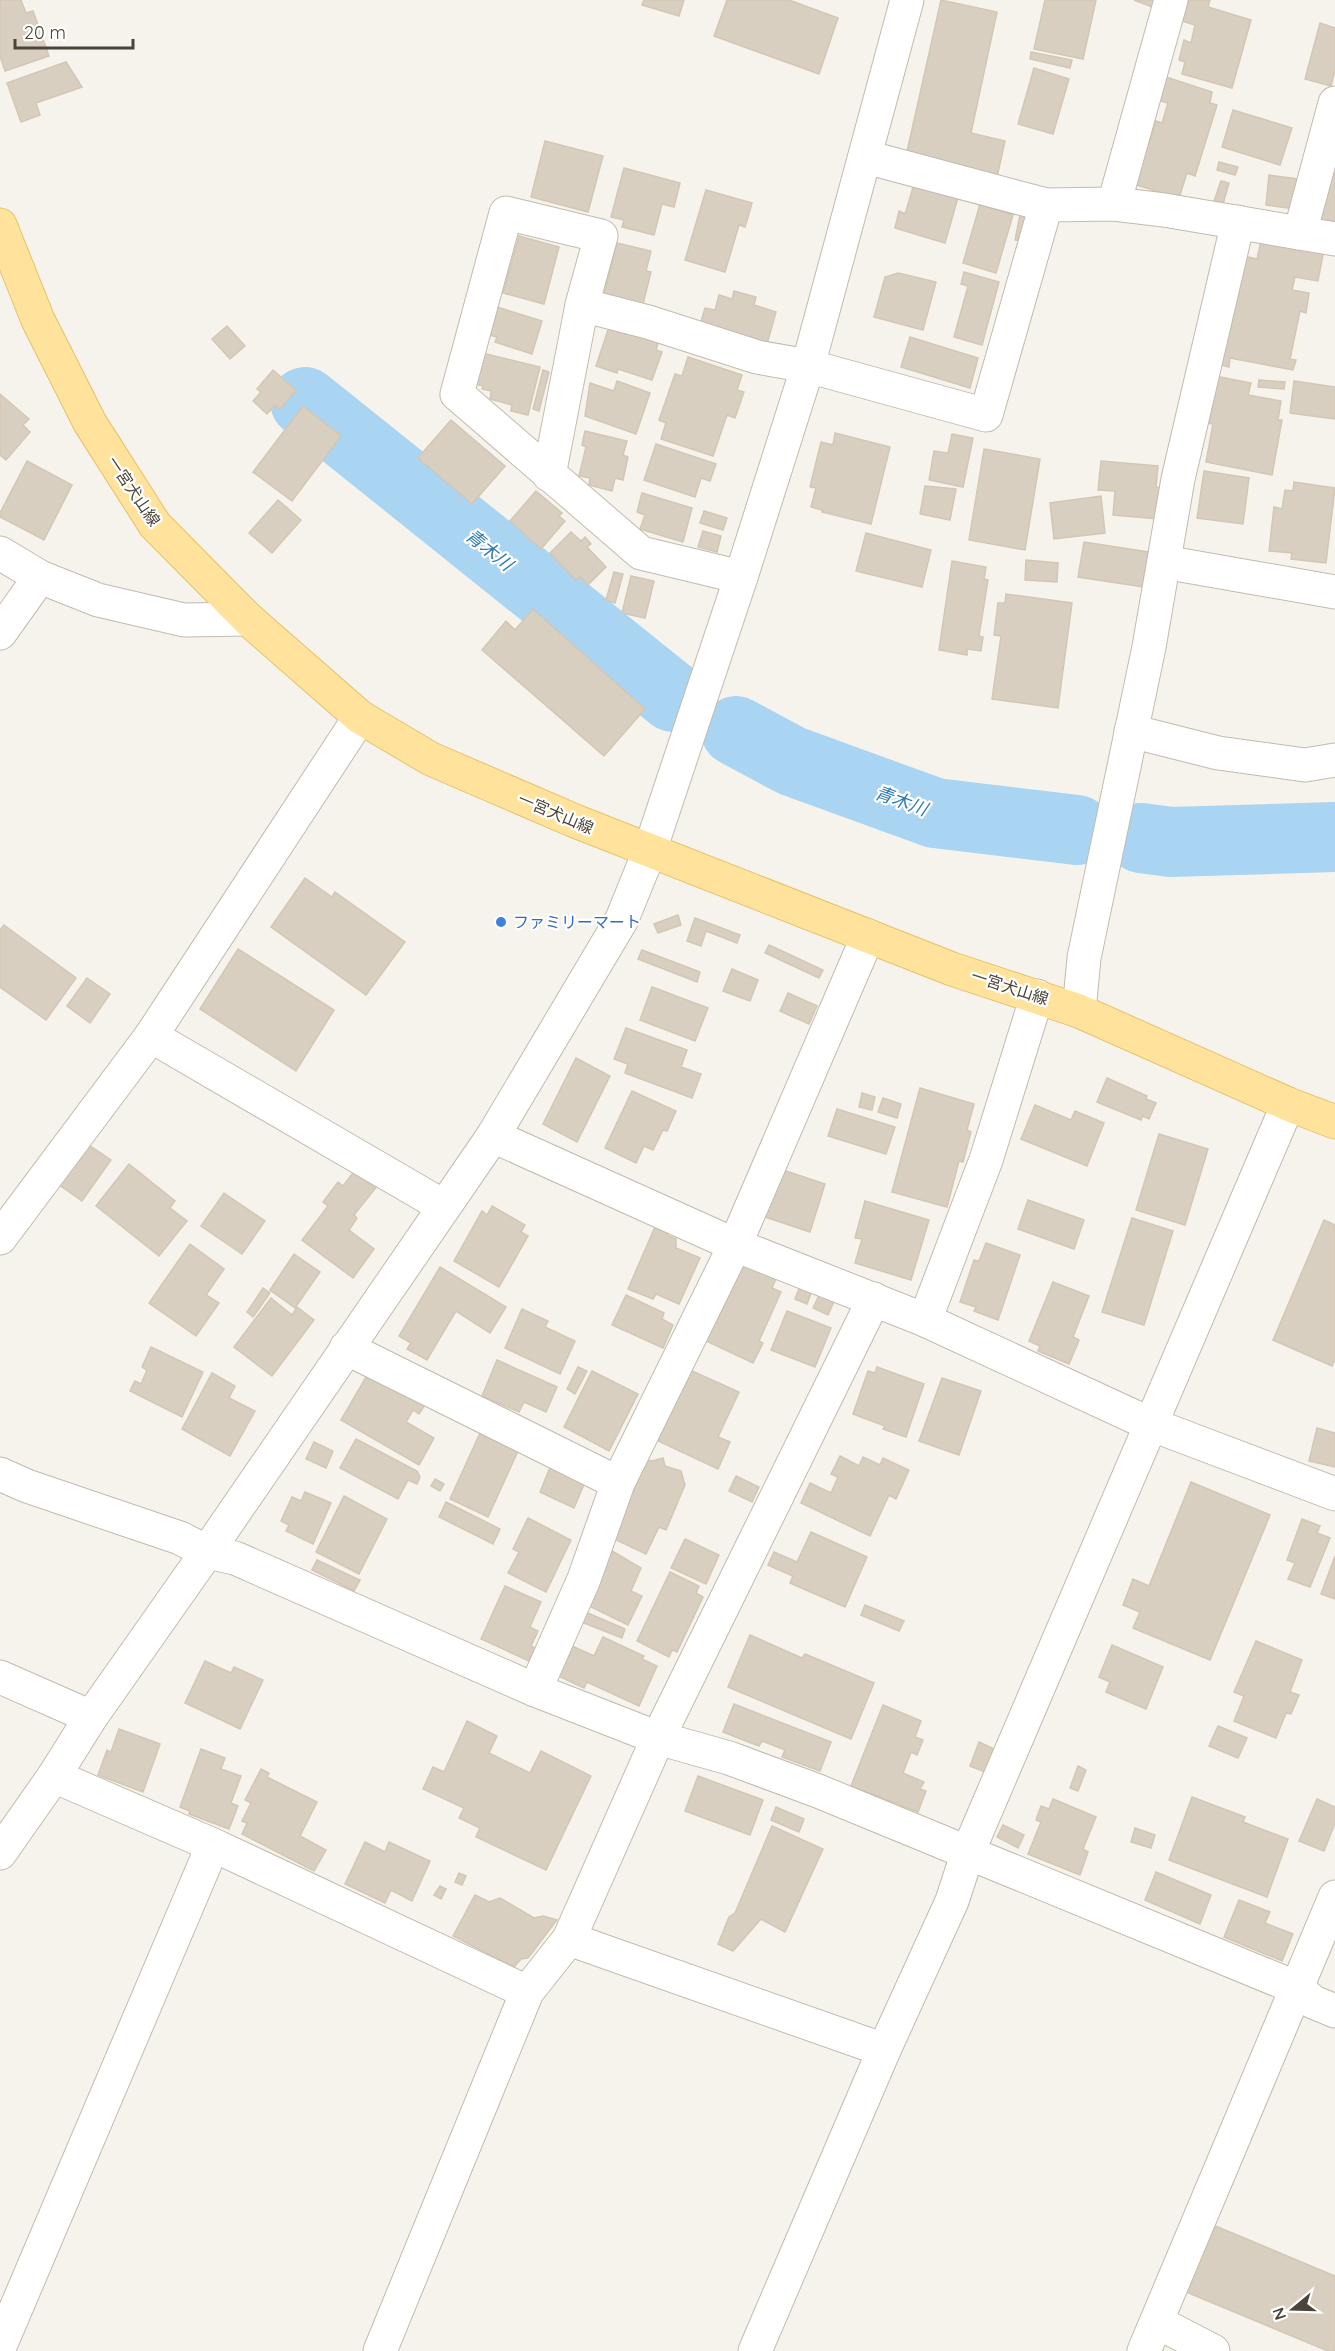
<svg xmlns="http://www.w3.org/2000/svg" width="1335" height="2351" font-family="Quicksand,'Noto Sans JP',sans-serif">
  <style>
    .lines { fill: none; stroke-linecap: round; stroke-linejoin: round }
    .river { stroke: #a9d4f2; stroke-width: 70 }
    .building { fill: #d8cfc1; stroke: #d3c7b4; stroke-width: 1.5 }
    .minor-casing { stroke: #c2bbae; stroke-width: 35 }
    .major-casing { stroke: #e6c16a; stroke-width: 35 }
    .minor { stroke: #fff; stroke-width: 33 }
    .major { stroke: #ffe39c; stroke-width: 33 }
    .shop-dot { fill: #3f7fe0; stroke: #fff; stroke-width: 2 }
    .labels { text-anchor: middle; stroke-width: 4.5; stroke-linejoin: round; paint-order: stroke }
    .street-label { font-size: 16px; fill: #4b4439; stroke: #fff }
    .shop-label { font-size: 16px; fill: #366cbe; stroke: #fff; text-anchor: start }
    .water-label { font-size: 18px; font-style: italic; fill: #2e7ab2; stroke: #fff }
  </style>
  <rect width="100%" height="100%" fill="#f6f3ec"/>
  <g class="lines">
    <g class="river">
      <polyline points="305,402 673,697"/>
      <polyline points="736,731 792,761 935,813 1077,830"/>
      <polyline points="1141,838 1171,842 1335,837"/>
    </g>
  </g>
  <g class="building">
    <polygon points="0,0 21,0 26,13 33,11 49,56 5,71 0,56"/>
    <polygon points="644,0 684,0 679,16 642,5"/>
    <polygon points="727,0 789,0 838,18 819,74 714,36"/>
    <polygon points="941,0 997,12 971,133 1005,141 997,177 906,156"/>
    <polygon points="1045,0 1096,0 1083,59 1034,49"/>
    <polygon points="1134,0 1158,0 1155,8"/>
    <polygon points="1188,0 1210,0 1208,7 1251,20 1232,88 1182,74 1185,62 1179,60 1184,40 1191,43 1195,25 1182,21"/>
    <polygon points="1320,23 1335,28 1335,70 1331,86 1305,79"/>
    <polygon points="1031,52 1072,60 1070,68 1030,59"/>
    <polygon points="66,62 82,87 36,103 40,115 21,122 7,83"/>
    <polygon points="1034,68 1069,79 1053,134 1018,124"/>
    <polygon points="1160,75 1212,92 1210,103 1217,105 1195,176 1187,173 1179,198 1130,183 1144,139 1150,140 1156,121 1162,123 1168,103 1153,99"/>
    <polygon points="1233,110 1292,128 1280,165 1222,147"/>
    <polygon points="545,141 603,156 588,212 531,197"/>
    <polygon points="1335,141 1335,227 1313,221"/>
    <polygon points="1219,162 1238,167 1235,175 1217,170"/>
    <polygon points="624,168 680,183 674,207 662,204 654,235 622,227 624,220 611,217"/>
    <polygon points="1269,175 1298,179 1294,209 1266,205"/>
    <polygon points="915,181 959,194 945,243 895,228 899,211 905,214"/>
    <polygon points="1221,181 1229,183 1223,204 1214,201"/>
    <polygon points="706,190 752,203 745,227 739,225 725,272 685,260"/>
    <polygon points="980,204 1013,215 996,273 963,263"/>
    <polygon points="1021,210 1031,212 1025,242 1015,240"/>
    <polygon points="519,236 559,247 544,304 503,293"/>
    <polygon points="1262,236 1324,249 1318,281 1295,277 1292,290 1309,293 1306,313 1300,311 1290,359 1296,360 1293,370 1230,358 1229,367 1217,364 1243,256 1257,259"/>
    <polygon points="617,243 651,251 646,271 651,272 643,304 604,294"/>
    <polygon points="964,272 999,282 982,345 954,337 968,286 961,284"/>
    <polygon points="898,273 936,282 923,330 874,317 885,277"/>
    <polygon points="734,291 756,297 754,305 776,312 767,344 700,325 705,308 715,310 719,295 732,299"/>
    <polygon points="497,307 542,321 532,354 495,342 497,337 489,335"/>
    <polygon points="610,324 659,340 656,350 662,352 652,380 618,369 617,373 596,366"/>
    <polygon points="227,326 245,346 230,359 212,339"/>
    <polygon points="910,337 978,358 970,388 901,367"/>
    <polygon points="482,353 540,367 528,415 511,411 512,405 490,399 491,391 482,389 483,386 475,384"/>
    <polygon points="688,357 742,375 737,390 744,392 735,418 727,415 713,456 661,439 666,423 659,420 675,374 682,376"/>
    <polygon points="273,370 296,390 280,409 275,405 267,414 253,401 261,392 257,389"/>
    <polygon points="543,370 549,372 539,411 533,409"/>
    <polygon points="1215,376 1251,383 1248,395 1281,401 1278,420 1282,420 1272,475 1206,462 1213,424 1206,423"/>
    <polygon points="1259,380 1285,382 1284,389 1258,387"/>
    <polygon points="617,381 650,393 636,434 585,416 590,383 614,391"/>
    <polygon points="1294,381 1335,387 1335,419 1290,413"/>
    <polygon points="0,394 29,419 23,425 30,432 6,460 0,455"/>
    <polygon points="303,406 341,436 292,501 253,472"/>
    <polygon points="451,420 505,466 472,504 418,458"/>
    <polygon points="585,431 627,441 623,455 628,457 623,480 615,478 612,491 589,485 590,478 579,476 586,447 582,445"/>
    <polygon points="835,433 890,447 871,524 822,512 822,510 811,507 816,488 810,487 821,442 833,445"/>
    <polygon points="952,434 973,438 963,487 929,480 934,451 948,453"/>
    <polygon points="656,444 716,464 710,481 701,478 695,497 644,480"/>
    <polygon points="984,449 1040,459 1025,550 969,540"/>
    <polygon points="27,461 72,485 44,540 0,517 0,513"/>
    <polygon points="1101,461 1158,466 1156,487 1161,488 1158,519 1113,515 1115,491 1098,490"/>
    <polygon points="1204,471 1249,478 1243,524 1197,518"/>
    <polygon points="1294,482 1335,488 1326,563 1291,559 1292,553 1269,551 1274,507 1282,509 1285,490 1293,491"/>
    <polygon points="925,486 956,489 950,520 920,514"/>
    <polygon points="536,491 562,513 559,516 565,521 541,549 510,521"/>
    <polygon points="642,493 692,508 683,542 640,529 645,515 637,512"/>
    <polygon points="1101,496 1105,533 1054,539 1050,503"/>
    <polygon points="278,500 301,520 272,553 249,533"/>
    <polygon points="704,511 727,518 723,530 700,523"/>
    <polygon points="703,531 721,536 717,552 698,547"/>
    <polygon points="571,532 581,541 585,537 591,544 587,547 606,567 588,585 580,577 576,580 550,553"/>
    <polygon points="866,533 931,550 922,587 856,571"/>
    <polygon points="1084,542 1148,552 1143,587 1078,577"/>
    <polygon points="1026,560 1058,563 1057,582 1025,580"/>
    <polygon points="952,561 986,567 984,579 988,580 979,636 983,637 981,651 967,649 967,655 939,650"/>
    <polygon points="614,572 623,574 615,603 606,600"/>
    <polygon points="631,576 654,581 645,618 622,613"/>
    <polygon points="1006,594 1072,603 1058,708 992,699 1001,636 994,635 998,603 1005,603"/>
    <polygon points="533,609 645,709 604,756 482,650 506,621 515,630"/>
    <polygon points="305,878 332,897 335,892 405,942 366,995 271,927"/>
    <polygon points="678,915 681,925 658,933 654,924"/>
    <polygon points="695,918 740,935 737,943 706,931 701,946 687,941"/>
    <polygon points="4,925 76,978 46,1020 0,987 0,930"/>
    <polygon points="769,945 823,970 819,978 765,953"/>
    <polygon points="238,949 334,1010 296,1071 200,1009"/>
    <polygon points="642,950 700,972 697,982 638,959"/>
    <polygon points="732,969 758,980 750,1001 723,991"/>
    <polygon points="87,978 110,994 90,1023 67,1006"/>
    <polygon points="652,987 708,1008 695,1041 640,1020"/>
    <polygon points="788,993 817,1006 809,1024 780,1011"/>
    <polygon points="626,1028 687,1050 681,1067 701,1074 692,1098 625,1073 628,1064 614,1059"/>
    <polygon points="576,1058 610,1076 577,1142 543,1124"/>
    <polygon points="1107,1078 1147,1096 1146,1099 1156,1103 1149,1119 1143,1116 1141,1120 1097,1102"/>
    <polygon points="920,1088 974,1104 967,1130 971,1132 963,1162 959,1161 947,1207 892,1192"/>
    <polygon points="632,1091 676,1111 667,1131 663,1130 653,1150 644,1146 636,1163 605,1148"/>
    <polygon points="862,1093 875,1097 872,1110 859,1107"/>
    <polygon points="883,1098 901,1104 897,1118 878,1112"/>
    <polygon points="1035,1105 1071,1120 1075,1111 1104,1123 1087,1166 1021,1139"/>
    <polygon points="837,1109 895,1127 886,1154 828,1136"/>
    <polygon points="1159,1134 1208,1149 1185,1225 1136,1210"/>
    <polygon points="83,1141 111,1160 82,1201 55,1182"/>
    <polygon points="129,1164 175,1201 170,1208 187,1221 159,1256 96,1206"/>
    <polygon points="356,1169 378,1185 354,1215 357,1218 349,1230 374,1249 353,1278 302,1240 328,1206 323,1202 338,1182 343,1186"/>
    <polygon points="780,1169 825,1184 810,1232 765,1217"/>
    <polygon points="224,1193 265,1221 242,1254 201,1226"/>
    <polygon points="1028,1200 1084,1220 1074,1249 1018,1229"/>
    <polygon points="865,1201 929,1220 911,1280 855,1263 862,1239 855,1238"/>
    <polygon points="492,1206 525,1225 521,1232 528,1236 499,1287 454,1261 482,1211 487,1215"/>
    <polygon points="1132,1218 1173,1231 1144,1325 1102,1312"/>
    <polygon points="658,1220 672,1225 667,1235 676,1239 676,1248 700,1258 679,1304 656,1294 653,1299 628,1289"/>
    <polygon points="1324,1220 1335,1225 1335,1359 1332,1366 1273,1340"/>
    <polygon points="986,1243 1020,1255 998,1320 974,1311 976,1307 960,1302 974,1260 979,1261"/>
    <polygon points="190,1244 224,1269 206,1295 219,1303 196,1336 149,1303"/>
    <polygon points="294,1254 320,1272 295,1308 270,1290"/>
    <polygon points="743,1255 779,1272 772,1288 781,1292 759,1341 763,1343 753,1363 704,1340"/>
    <polygon points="440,1267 506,1307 490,1333 456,1311 427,1360 407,1349 411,1343 399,1336"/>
    <polygon points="803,1278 815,1283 807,1304 795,1299"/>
    <polygon points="1053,1282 1089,1296 1073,1337 1079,1340 1069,1364 1038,1351 1040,1346 1029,1341"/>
    <polygon points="263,1288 270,1293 253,1317 247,1312"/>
    <polygon points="822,1289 837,1295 828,1315 813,1308"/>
    <polygon points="626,1295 664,1313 662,1319 673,1325 663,1348 612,1325"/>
    <polygon points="271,1298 292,1315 297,1307 314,1320 272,1376 234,1347"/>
    <polygon points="522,1309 548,1321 545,1327 575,1341 560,1374 505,1348"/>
    <polygon points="787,1311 831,1328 815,1367 771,1350"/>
    <polygon points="151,1347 203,1372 182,1417 130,1391 135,1381 141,1384 147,1370 142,1367"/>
    <polygon points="497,1360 557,1387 546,1412 524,1402 519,1412 482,1396"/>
    <polygon points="578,1367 587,1371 575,1394 567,1389"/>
    <polygon points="877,1367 924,1384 906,1437 883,1429 885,1426 853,1414 868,1371 875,1373"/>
    <polygon points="690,1370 739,1392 718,1437 730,1442 718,1469 658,1441"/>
    <polygon points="592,1371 638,1394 609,1451 564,1427"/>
    <polygon points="369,1372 428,1400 419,1414 413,1410 406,1422 434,1438 419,1465 341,1420"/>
    <polygon points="212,1373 235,1386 229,1398 255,1411 230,1456 182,1429"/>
    <polygon points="942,1378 981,1391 959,1455 919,1441"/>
    <polygon points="1317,1428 1335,1433 1335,1467 1309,1461"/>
    <polygon points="480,1433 518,1451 488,1517 450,1499"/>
    <polygon points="356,1439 417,1471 420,1477 417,1484 408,1480 398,1499 340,1468"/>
    <polygon points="314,1442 333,1451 326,1468 306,1459"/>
    <polygon points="840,1456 859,1466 863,1457 880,1465 883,1458 909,1470 896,1499 889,1495 870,1536 801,1503 810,1483 831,1493 838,1477 831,1474"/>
    <polygon points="663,1458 665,1466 681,1471 685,1485 666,1530 659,1527 646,1554 612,1538 647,1460 652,1461"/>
    <polygon points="551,1465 586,1480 574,1508 540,1492"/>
    <polygon points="736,1476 759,1487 752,1502 729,1491"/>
    <polygon points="435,1479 444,1484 440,1491 431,1486"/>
    <polygon points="1191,1482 1270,1515 1210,1660 1133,1628 1140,1612 1123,1605 1133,1579 1149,1586"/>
    <polygon points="305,1492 331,1503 313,1544 286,1531 289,1525 281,1521 292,1497 301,1501"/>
    <polygon points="344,1496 387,1519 359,1574 316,1552"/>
    <polygon points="446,1502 500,1529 493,1544 439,1517"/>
    <polygon points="528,1518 571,1540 546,1592 508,1573 519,1552 513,1549"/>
    <polygon points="1302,1519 1320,1526 1317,1533 1330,1538 1310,1587 1288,1579 1295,1563 1287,1560"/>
    <polygon points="811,1532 867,1557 845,1607 790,1583 793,1576 768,1565 774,1552 797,1562"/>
    <polygon points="685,1539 719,1555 706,1584 671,1568"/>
    <polygon points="612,1551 641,1568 631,1591 642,1596 628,1625 587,1605"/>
    <polygon points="1335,1556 1335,1599 1321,1594"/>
    <polygon points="317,1560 360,1580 354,1591 312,1570"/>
    <polygon points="670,1572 699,1586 696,1593 703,1597 677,1652 672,1650 669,1657 637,1641"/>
    <polygon points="505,1586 541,1602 530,1627 538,1631 531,1646 535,1648 529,1661 481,1639"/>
    <polygon points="865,1605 904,1621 899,1631 861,1615"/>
    <polygon points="583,1611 625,1629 622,1638 579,1621"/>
    <polygon points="750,1635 802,1658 805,1654 874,1683 851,1739 728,1687"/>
    <polygon points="603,1637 644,1656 642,1659 657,1666 639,1706 587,1682 584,1688 556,1675 570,1645 594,1656"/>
    <polygon points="1256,1641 1302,1660 1290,1692 1299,1695 1291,1714 1286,1713 1276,1738 1234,1721 1244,1696 1234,1692"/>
    <polygon points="1112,1645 1163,1667 1146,1709 1106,1692 1110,1682 1099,1677"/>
    <polygon points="205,1661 231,1673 234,1667 263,1680 240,1729 185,1703"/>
    <polygon points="734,1704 831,1742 820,1771 782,1757 785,1750 762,1741 759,1746 723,1732"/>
    <polygon points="883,1705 921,1721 915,1737 923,1740 917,1755 911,1752 903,1773 924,1782 920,1789 926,1791 918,1812 851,1786"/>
    <polygon points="467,1721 497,1736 489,1753 530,1773 541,1751 591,1776 546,1870 476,1837 480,1828 459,1818 464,1808 423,1789 433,1767 444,1772"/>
    <polygon points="1218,1726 1247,1738 1238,1758 1209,1746"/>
    <polygon points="119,1729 160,1744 143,1792 98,1775 107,1750 111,1752"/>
    <polygon points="979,1742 994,1749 985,1772 970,1766"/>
    <polygon points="201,1749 225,1758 221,1769 241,1776 231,1803 238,1806 229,1829 189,1814 190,1811 180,1807"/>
    <polygon points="1078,1766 1086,1770 1078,1791 1070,1788"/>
    <polygon points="261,1769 269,1773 267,1777 317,1802 300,1836 326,1850 314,1871 242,1834 247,1823 242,1821 251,1803 245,1800"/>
    <polygon points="698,1776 763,1800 750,1835 685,1811"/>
    <polygon points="1192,1797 1245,1817 1243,1822 1288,1839 1267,1897 1169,1860"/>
    <polygon points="1053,1799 1096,1817 1083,1849 1088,1852 1080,1875 1028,1854 1041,1822 1036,1820 1041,1806 1049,1809"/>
    <polygon points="1317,1799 1335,1807 1335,1823 1324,1851 1299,1841"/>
    <polygon points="776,1807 804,1819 799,1832 771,1820"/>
    <polygon points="1003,1825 1024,1835 1018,1848 997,1837"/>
    <polygon points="772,1826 823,1849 785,1932 761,1919 733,1951 718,1944 729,1917 735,1913"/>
    <polygon points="1135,1828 1155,1835 1151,1848 1131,1842"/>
    <polygon points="365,1842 385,1852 389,1842 430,1861 412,1901 391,1890 385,1903 345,1884"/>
    <polygon points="1156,1872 1211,1895 1200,1924 1145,1900"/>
    <polygon points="459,1873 466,1876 462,1885 455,1882"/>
    <polygon points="440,1886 446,1889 441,1899 434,1895"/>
    <polygon points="475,1895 489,1902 500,1898 534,1918 543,1916 557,1920 528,1958 521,1959 514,1967 453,1936"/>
    <polygon points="1239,1900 1270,1912 1265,1923 1293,1934 1282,1961 1224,1937"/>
    <polygon points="1213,2225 1335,2276 1335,2351 1328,2351 1184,2291"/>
  </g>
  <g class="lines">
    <defs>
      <g id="minor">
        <polyline points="866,157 1046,205 1114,204 1164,210 1335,239"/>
        <polyline points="1114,204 1171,0"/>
        <polyline points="1300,233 1335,103"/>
        <polyline points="582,305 648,322 757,357 808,366 986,415 1046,205"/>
        <polyline points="549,475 582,305 601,236 506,213 457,394 641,553 741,577"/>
        <polyline points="0,553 40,577 98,600 184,620 248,619"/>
        <polyline points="1164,562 1335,592"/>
        <polyline points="0,633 40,577"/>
        <polyline points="1131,731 1218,753 1305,765 1335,760"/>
        <polyline points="1079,1011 1084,958 1149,647 1178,479 1238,222"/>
        <polyline points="151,1036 443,1206"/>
        <polyline points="493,1136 735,1245 925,1320 1150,1424 1335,1494"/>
        <polyline points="0,1238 151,1036 360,717"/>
        <polyline points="925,1320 986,1160 1037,996"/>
        <polyline points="346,1348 618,1483"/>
        <polyline points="0,1474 27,1486 180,1538 207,1552 235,1558 535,1690 658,1738 729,1758 818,1791 1297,1988 1313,2002 1335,2011"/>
        <polyline points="0,1677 91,1717"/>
        <polyline points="535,1690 584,1579 618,1483 735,1245 868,936"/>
        <polyline points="54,1776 213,1845 527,1992"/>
        <polyline points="0,1853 54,1776 91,1717 207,1552 493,1136 622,919 650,850 741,577 808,366 907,0"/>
        <polyline points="569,1939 884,2050"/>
        <polyline points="1157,2322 1213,2351"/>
        <polyline points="0,2346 213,1845"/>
        <polyline points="380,2351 527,1992 569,1939 658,1738 874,1299"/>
        <polyline points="755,2351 884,2050 952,1901 968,1852 1288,1104"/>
        <polyline points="1144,2351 1335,1897"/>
      </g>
      <polyline id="major" points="0,225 38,320 90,423 155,525 248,619 360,717 431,759 575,821 952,969 1079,1011 1288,1104 1335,1122"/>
    </defs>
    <use href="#minor" class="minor-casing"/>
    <use href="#major" class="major-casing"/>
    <use href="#minor" class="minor"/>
    <use href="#major" class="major"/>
  </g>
  <circle class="shop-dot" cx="501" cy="922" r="6"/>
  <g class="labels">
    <g class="street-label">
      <text transform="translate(134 491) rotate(56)" y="6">一宮犬山線</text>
      <text transform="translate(556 813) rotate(23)" y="6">一宮犬山線</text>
      <text transform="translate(1010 987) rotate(18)" y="6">一宮犬山線</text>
    </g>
    <g class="shop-label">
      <text x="513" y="928">ファミリーマート</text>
    </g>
    <g class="water-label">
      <text transform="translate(489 550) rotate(39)" y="6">青木川</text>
      <text transform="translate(901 801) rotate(20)" y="6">青木川</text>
    </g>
  </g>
  <g transform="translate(1293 2309) rotate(251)" stroke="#ffffff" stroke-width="4.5" paint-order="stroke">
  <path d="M0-4.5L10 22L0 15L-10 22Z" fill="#4b4439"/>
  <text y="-9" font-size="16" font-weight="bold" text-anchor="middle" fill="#4b4439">N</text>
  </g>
  <path d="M15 39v9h118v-9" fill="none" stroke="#4b4439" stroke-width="3"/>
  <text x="24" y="39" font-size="18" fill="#4b4439" stroke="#ffffff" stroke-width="4.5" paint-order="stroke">20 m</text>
</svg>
